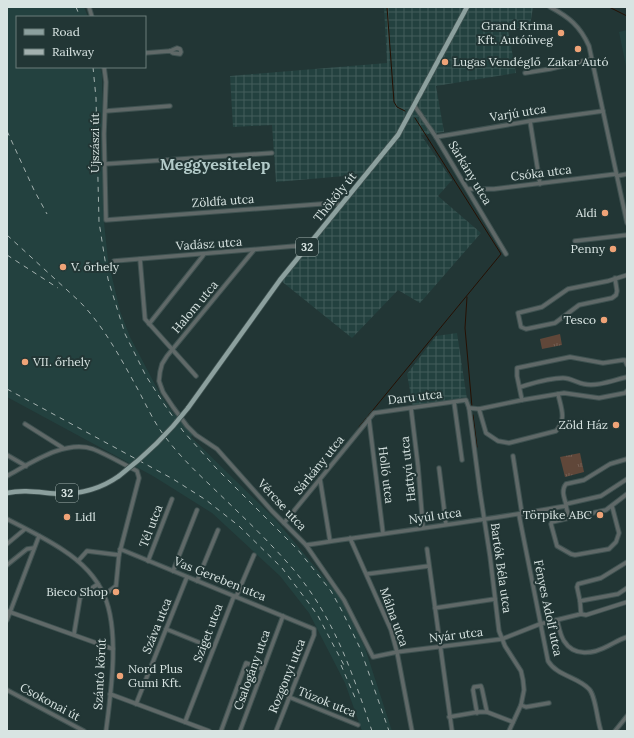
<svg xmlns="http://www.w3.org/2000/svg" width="634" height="738" font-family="Lora,serif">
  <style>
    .built { fill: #23413f }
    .industrial { fill: url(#industrial-grid) }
    .park { fill: url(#park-tufts) }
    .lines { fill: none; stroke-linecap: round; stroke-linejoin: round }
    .stream { stroke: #261003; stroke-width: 1 }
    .minor-casing { stroke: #3f5251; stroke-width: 5.5 }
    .major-casing { stroke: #3f5251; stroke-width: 6 }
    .minor { stroke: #606968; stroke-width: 3.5 }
    .major { stroke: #8ca09e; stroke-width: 4.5 }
    .rail { stroke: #a3b1af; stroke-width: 1; stroke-dasharray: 5 5; stroke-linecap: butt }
    .major-bridge-casing { stroke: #3f5251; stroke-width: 6; stroke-linecap: butt }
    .major-bridge { stroke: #8ca09e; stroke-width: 4.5 }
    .poi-dot { fill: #efa377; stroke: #223635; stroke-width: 1.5 }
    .labels { text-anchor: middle; stroke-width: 4; stroke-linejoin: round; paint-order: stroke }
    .shield { fill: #223635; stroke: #a1b0ae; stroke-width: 1 }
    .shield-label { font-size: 11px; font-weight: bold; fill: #d8e4e2 }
    .poi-label { font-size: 12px; fill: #d8e4e2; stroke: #223635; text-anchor: end }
    .street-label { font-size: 12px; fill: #d8e4e2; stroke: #223635 }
    .district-label { font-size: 16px; font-weight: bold; fill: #b2cac8; stroke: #223635 }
  </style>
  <defs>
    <pattern id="industrial-grid" width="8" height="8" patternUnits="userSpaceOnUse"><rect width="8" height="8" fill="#23413f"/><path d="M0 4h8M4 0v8" fill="none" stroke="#425c5a"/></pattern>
    <pattern id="park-tufts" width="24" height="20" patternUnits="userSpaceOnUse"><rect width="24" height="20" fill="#604739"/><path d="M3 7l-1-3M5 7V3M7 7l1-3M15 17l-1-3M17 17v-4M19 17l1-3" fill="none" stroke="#766155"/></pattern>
  </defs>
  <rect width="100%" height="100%" fill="#223635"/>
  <g class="built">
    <polygon points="7,7 84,7 88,17 17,17 17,67 100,67 102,74 104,222 108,260 120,311 130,337 160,394 173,413 194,433 191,437 275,519 340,597 365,648 392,731 362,731 345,683 309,613 280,576 212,513 153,476 7,397"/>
    <polygon points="627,30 627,71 619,32"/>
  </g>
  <g class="industrial">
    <polygon points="384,7 533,7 530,26 508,30 516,73 436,86 444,132 421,135 452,180 438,196 481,233 420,303 398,290 352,338 280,280 360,182 356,175 276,182 272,125 233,127 230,76 387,63"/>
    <polygon points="457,333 467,399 413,407 407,374 436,336"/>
  </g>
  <g class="park">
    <polygon points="560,334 562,345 542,349 540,339"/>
    <polygon points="580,453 584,472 565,477 560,457"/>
  </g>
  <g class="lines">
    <g class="stream">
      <polyline points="387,7 394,102 397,107 405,111"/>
      <polyline points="609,7 627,16"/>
      <polyline points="467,297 465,328 472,407"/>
      <polyline points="473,415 477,447"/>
      <polyline points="359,427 501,254 415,118"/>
    </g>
    <defs>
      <g id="minor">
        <polyline points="89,7 92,17"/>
        <path d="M550,7C569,17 580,26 589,46L627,223"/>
        <polyline points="145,53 170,51 177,48 180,49 181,52 180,54 173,53 170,51"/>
        <polyline points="104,67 106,82 104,134 106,220 334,203 341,205"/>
        <polyline points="525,73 550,69 592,59"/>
        <polyline points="414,105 436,137 506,254"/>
        <polyline points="106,111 170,106"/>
        <polyline points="530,121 540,184"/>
        <polyline points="436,137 530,121 603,111"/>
        <polyline points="105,164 272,153"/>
        <polyline points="617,176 627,174"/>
        <polyline points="468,189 494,189 616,174"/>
        <polyline points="575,241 627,235"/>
        <polyline points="254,250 167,356 162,364 160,372 159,381 163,392 173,407 187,426 196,435 217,449 272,511 306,545 344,600 373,657 397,652 502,639 540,624 581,614 586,615 627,602"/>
        <polyline points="140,259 145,319 196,376"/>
        <polyline points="114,261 295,246 306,248"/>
        <polyline points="615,278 617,291 616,295 612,298 579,305 555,323 526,329 521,327 518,313 542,307 568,289 608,281 627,275"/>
        <polyline points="149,324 202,257 204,254"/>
        <path d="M520,387C534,383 548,378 563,378C571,378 577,383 584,384C597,387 614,380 627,377"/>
        <polyline points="522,400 564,393 599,398 625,393 627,391"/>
        <polyline points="454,402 462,460"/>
        <polyline points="411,408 418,466 423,527"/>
        <polyline points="469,408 479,409 522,400 517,376 517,368 570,357 603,363 623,360 625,360 627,365"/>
        <path d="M479,409L486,433L498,441L509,443L556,431C567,419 561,408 558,394"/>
        <polyline points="369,419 383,533"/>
        <polyline points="25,424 63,448"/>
        <polyline points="7,455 26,466"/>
        <polyline points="513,456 522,514"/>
        <polyline points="439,468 446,524"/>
        <path d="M7,476C31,463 66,439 93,449C108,455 123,464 137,471L139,478L119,555L116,586L104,595"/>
        <polyline points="320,479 330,541"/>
        <path d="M566,504C564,497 561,490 566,484L584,480L610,464L627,459"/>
        <polyline points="566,505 566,504 601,496 627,479"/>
        <polyline points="566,506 569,518 606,510 627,494"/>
        <path d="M519,515L548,661C557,676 578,677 589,689C596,696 597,721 601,731"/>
        <polyline points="569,518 552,522 551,524 557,546 571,554 575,555 609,549 616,542 619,533 612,506"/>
        <path d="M7,519C26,529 45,538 63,550C80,561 96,577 104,595C120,631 111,692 106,731"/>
        <polyline points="284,523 374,413 466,400 469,408 480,492 490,556 499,631 505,646 521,671 523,680 524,690 521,705 509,731"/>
        <polyline points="350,538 391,630 397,652 412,731"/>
        <polyline points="7,544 25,529"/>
        <path d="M306,545C393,532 480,521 566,506"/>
        <polyline points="120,549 314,629 314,635 276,731"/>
        <polyline points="427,549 452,731"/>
        <polyline points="78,561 87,551 119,555"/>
        <polyline points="148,561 172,499"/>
        <polyline points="7,565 27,549 34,548"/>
        <polyline points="173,571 197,510"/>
        <polyline points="367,574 429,566"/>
        <polyline points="197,581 218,530"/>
        <polyline points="236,597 254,555"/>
        <polyline points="580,601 577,587 578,584 601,578 627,562"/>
        <polyline points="435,608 495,599"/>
        <polyline points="7,611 113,649"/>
        <polyline points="581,614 580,601 618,594 627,588"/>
        <polyline points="7,620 39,536"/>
        <path d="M557,620C559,627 560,635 564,641C574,657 593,654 608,646C614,643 620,639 627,637"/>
        <polyline points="166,629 213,648"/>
        <polyline points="74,634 80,598 83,594 98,584"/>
        <polyline points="7,690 84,731"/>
        <polyline points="110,694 209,731"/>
        <polyline points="289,697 358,725"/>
        <polyline points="136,704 187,577"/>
        <polyline points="521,705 526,707 549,703"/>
        <polyline points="477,713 473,690 474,687 481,686 482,689 487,712"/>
        <polyline points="449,717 478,712 487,712 513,722"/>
        <polyline points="185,722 234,596"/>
        <polyline points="221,731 246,663 263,669"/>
        <polyline points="240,731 283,616"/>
        <polyline points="615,731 627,716"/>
      </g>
      <g id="major">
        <polyline points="188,408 280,280 398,135 467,7"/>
        <path d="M7,493C25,489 42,493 60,494C81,494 102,488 119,476"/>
      </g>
    </defs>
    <use href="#minor" class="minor-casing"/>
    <use href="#major" class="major-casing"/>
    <use href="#minor" class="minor"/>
    <use href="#major" class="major"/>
    <g class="rail">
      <polyline points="76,7 80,17"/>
      <polyline points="93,67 96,98 99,222 108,279 125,334 146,376 164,404 183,431 216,468 298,550 331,591 342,611 360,648 389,731"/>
      <polyline points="7,131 34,190 47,214"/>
      <path d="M7,235L79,301C103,325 120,357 136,386C145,402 152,419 163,434C177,453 193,469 210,485C238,512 267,539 293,569C334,617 352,672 372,731"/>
      <polyline points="7,255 58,288"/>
      <polyline points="7,389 173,479 206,500 239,526 282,568 308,602 318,616 346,669"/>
      <polyline points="341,665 356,700"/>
    </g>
    <defs>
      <path id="major-bridge" d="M119,476C145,456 168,434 188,408"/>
    </defs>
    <use href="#major-bridge" class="major-bridge-casing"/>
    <use href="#major-bridge" class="major-bridge"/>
  </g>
  <g class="poi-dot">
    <circle cx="561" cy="33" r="4"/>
    <circle cx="578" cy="49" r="4"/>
    <circle cx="445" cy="62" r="4"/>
    <circle cx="605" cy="213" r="4"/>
    <circle cx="613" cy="249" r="4"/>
    <circle cx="63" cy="267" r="4"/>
    <circle cx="604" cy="320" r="4"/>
    <circle cx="25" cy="362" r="4"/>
    <circle cx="616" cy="425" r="4"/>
    <circle cx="600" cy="515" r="4"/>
    <circle cx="67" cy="517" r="4"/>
    <circle cx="116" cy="592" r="4"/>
    <circle cx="120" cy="676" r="4"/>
  </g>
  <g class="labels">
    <g class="shield">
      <rect x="296" y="238" width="22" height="18" rx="3"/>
      <rect x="56" y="484" width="22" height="18" rx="3"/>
    </g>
    <g class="shield-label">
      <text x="307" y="251">32</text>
      <text x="67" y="497">32</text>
    </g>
    <g class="poi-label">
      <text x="553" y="30">Grand Krima<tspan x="553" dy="14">Kft. Autóüveg</tspan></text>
      <text x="453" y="66" text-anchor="start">Lugas Vendéglő</text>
      <text x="578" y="66" text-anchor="middle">Zakar Autó</text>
      <text x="597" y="217">Aldi</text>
      <text x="605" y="253">Penny</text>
      <text x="71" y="271" text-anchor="start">V. őrhely</text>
      <text x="596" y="324">Tesco</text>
      <text x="33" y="366" text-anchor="start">VII. őrhely</text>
      <text x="608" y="429">Zöld Ház</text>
      <text x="592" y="519">Törpike ABC</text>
      <text x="75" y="521" text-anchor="start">Lidl</text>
      <text x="108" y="596">Bieco Shop</text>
      <text x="128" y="673" text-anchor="start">Nord Plus<tspan x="128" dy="14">Gumi Kft.</tspan></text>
    </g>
    <g class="street-label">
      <text transform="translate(518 113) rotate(-9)" y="4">Varjú utca</text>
      <text transform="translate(95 143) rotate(-90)" y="4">Újszászi út</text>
      <text transform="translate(470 173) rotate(59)" y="4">Sárkány utca</text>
      <text transform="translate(541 173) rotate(-7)" y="4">Csóka utca</text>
      <text transform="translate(335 197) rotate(-51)" y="4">Thököly út</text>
      <text transform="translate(223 201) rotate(-4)" y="4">Zöldfa utca</text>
      <text transform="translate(209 244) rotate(-4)" y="4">Vadász utca</text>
      <text transform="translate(195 307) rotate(-50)" y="4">Halom utca</text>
      <text transform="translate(415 397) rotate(-7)" y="4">Daru utca</text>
      <text transform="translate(319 465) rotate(-51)" y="4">Sárkány utca</text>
      <text transform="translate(408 469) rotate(-96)" y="4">Hattyú utca</text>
      <text transform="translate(386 475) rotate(83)" y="4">Holló utca</text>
      <text transform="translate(282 505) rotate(47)" y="4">Vércse utca</text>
      <text transform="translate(435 516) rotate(-8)" y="4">Nyúl utca</text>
      <text transform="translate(151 526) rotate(-69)" y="4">Tél utca</text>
      <text transform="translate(501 568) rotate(82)" y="4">Bartók Béla utca</text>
      <text transform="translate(220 579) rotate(22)" y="4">Vas Gereben utca</text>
      <text transform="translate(548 608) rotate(78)" y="4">Fényes Adolf utca</text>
      <text transform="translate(394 617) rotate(70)" y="4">Málna utca</text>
      <text transform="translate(157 626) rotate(-68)" y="4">Száva utca</text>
      <text transform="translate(208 633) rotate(-69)" y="4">Sziget utca</text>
      <text transform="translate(456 635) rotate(-7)" y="4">Nyár utca</text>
      <text transform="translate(252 670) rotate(-70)" y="4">Csalogány utca</text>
      <text transform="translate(100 674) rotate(-87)" y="4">Szántó körút</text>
      <text transform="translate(287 676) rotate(-68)" y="4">Rozgonyi utca</text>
      <text transform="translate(50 702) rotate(28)" y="4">Csokonai út</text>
      <text transform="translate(327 702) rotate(22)" y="4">Túzok utca</text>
    </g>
    <g class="district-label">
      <text x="215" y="170">Meggyesitelep</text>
    </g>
  </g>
  <rect width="634" height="738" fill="none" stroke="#d8e4e2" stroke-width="16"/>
  <rect x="16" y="16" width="130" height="52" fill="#223635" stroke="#6b7c7a"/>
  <rect x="24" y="29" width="20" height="6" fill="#8ca09e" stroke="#6b7c7a"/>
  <text x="52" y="36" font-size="12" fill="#d8e4e2">Road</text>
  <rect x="24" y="49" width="20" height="6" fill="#a3b1af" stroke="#6b7c7a"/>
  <text x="52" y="56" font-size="12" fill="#d8e4e2">Railway</text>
</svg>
